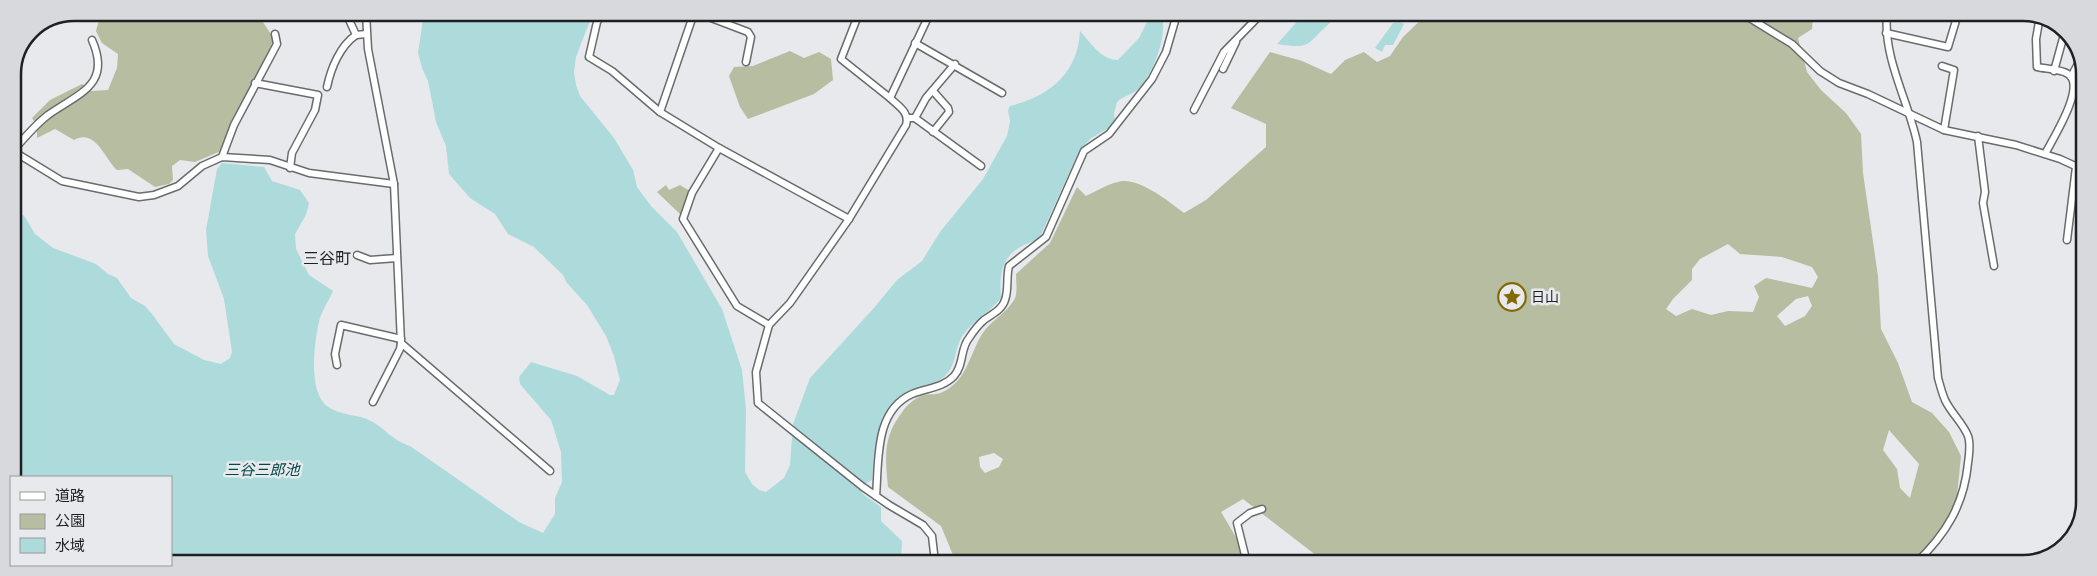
<svg xmlns="http://www.w3.org/2000/svg" width="2097" height="576" font-family="'Fira Sans','Noto Sans JP',sans-serif">
  <style>
    .green { fill: #b6bda1; fill-rule: evenodd }
    .water { fill: #addbdb }
    .lines { fill: none; stroke-linecap: round; stroke-linejoin: round }
    .street-casing { stroke: #696b6d; stroke-width: 9 }
    .street { stroke: #fff; stroke-width: 6 }
    .labels { text-anchor: middle; stroke-width: 5; stroke-linejoin: round; paint-order: stroke }
    .poi-label { font-size: 14px; fill: #1f2021; stroke: #e7e9ec; text-anchor: start }
    .water-label { font-size: 15px; font-style: italic; fill: #004748; stroke: #e7e9ec }
    .quarter-label { font-size: 16px; fill: #1f2021; stroke: #e7e9ec }
    .rim { fill: none; stroke: #1f2021; stroke-width: 2.5 }
  </style>
  <rect width="100%" height="100%" fill="#e7e9ec"/>
  <g class="green">
    <path d="M101,13H252L263,22L274,39C258,78 234,111 221,151L195,162L180,160L172,166L173,180L169,184L155,187L128,169L117,170C105,160 96,128 74,140L55,129L37,138V126L32,118L50,100L82,84L92,91L108,90L117,68L118,54L102,43L96,31Z"/>
    <path d="M1427,14H1813L1812,29L1798,38L1807,72L1821,90L1846,113L1861,134L1863,173L1878,276L1881,329L1898,363L1912,402L1932,413L1949,432L1961,456L1957,496L1950,519L1931,547L1912,563H1326L1243,499L1221,512L1243,549L1237,563L961,562L953,555L941,526L888,487C885,456 883,436 903,411C907,405 914,399 921,396C934,392 937,398 952,386C969,373 972,347 985,330C994,319 1006,313 1014,300C1018,294 1016,282 1016,274L1050,243L1077,187L1086,196C1098,190 1110,183 1122,181C1141,179 1170,202 1184,213L1206,200L1266,147V124L1231,108L1270,52L1302,61L1331,74L1345,60L1364,52L1377,62L1390,56L1403,37ZM1728,244L1740,254L1782,257L1812,267L1818,277L1812,288L1766,278L1754,286L1759,297L1753,312L1728,311L1711,315L1692,309L1676,316L1666,309L1673,299L1692,280V269L1700,259ZM1808,296L1812,306L1805,316L1785,326L1777,316L1796,299ZM1889,430L1919,464L1910,498L1900,488L1897,469L1883,450ZM994,453L1003,459L999,467L985,473L980,467L979,457Z"/>
    <polygon points="790,51 804,58 819,52 831,59 833,80 814,94 748,119 740,107 729,76 734,67 753,66"/>
    <polygon points="666,185 669,190 680,185 690,191 681,215 657,192"/>
  </g>
  <g class="water">
    <path d="M424,13H593L576,57L574,72L576,85L580,96L614,138L633,170L637,187L651,206L677,232L722,309L742,370L746,409L745,472L752,484L759,490L766,492L784,478L790,465L793,424L810,378L873,309L897,280L922,261L940,232L983,179L1007,136L1010,121L1008,110L1010,106C1050,96 1078,73 1080,31C1090,42 1101,60 1118,60L1139,38L1151,14H1161C1169,33 1153,76 1137,90C1131,95 1123,96 1117,102L1114,113L1115,119L1110,127L1090,139L1079,151L1041,235C1035,241 1031,242 1024,245C1001,256 999,275 1001,298C990,312 974,319 963,335C954,348 957,365 945,376C935,385 921,384 910,390C876,408 875,446 872,480L865,484L860,490L864,495L881,507V521L902,541L901,562H171V477H13V206L25,217L35,234L53,248L96,264L108,274L117,278L131,298L145,306L152,314L174,344L204,360L221,364L230,358L232,352L224,299L208,256L206,230L217,169L222,163L264,167L272,181L300,190L309,203L306,215L295,234L296,249L309,275L333,291C329,301 321,311 319,322C314,343 308,391 327,406C340,416 358,414 371,421C386,429 390,439 410,446L519,522L543,533L555,514V498L562,482L561,452L551,420L520,384L519,377L531,362L577,376L610,395H614L620,380L614,356L606,336L587,305L567,283L563,275L534,247L508,234L495,214L470,198L449,174L446,146L436,122L428,81L422,68L418,53Z"/>
    <path d="M1304,14H1344C1341,18 1336,19 1331,22C1306,43 1314,50 1277,44Z"/>
    <polygon points="1400,22 1404,24 1393,45 1385,45 1382,52 1375,48 1393,23"/>
  </g>
  <g class="lines">
    <defs>
      <g id="street">
        <polyline points="346,13 356,35 366,34"/>
        <polyline points="603,13 597,22 589,57 612,71 660,112"/>
        <polyline points="694,13 660,112 719,148 849,219"/>
        <polyline points="698,13 748,32 751,37 746,62"/>
        <polyline points="859,13 841,59 890,98"/>
        <path d="M930,13L890,98C898,106 910,112 906,125L849,219L790,303L769,325L756,372L758,403L863,487L889,505L923,525L932,536L935,562"/>
        <polyline points="1743,14 1792,44 1820,71 1839,83 1868,94 1944,130 2016,145 2060,159 2084,170"/>
        <path d="M1887,14C1883,58 1908,100 1917,142L1938,378C1940,385 1942,393 1945,400C1951,413 1963,423 1968,436C1971,444 1969,455 1968,463C1964,505 1946,534 1916,563"/>
        <polyline points="892,16 893,13"/>
        <path d="M2040,16L2036,39L2037,67C2046,69 2061,69 2068,74C2087,86 2052,140 2045,154"/>
        <polyline points="1886,33 1948,47 1958,14"/>
        <polyline points="915,43 1002,93"/>
        <polyline points="1942,66 1954,70 1944,130"/>
        <polyline points="1223,69 1236,42"/>
        <polyline points="2054,71 2065,31"/>
        <polyline points="2071,77 2080,60"/>
        <polyline points="255,83 318,95 315,110 292,153 290,168"/>
        <path d="M327,87C331,68 340,46 356,35"/>
        <polyline points="933,91 948,108 949,112 933,132"/>
        <polyline points="1194,110 1224,52 1261,14"/>
        <polyline points="908,118 915,118 981,166"/>
        <polyline points="915,118 926,98 955,64"/>
        <polyline points="1978,136 1985,192 1983,203 1994,266"/>
        <polyline points="719,148 692,193 683,219 737,306 769,325"/>
        <polyline points="13,151 62,181 139,197 154,195 178,186 202,166 222,157 270,160 309,173 394,184 368,49 366,13"/>
        <path d="M13,151C24,138 35,125 48,115C79,93 112,85 92,40"/>
        <polyline points="222,157 234,125 277,44 275,34"/>
        <polyline points="394,184 401,343 550,471"/>
        <polyline points="2067,240 2076,167"/>
        <polyline points="357,255 370,260 397,258"/>
        <polyline points="337,365 335,354 341,325 401,339"/>
        <polyline points="373,402 400,349 401,343"/>
        <path d="M876,496C879,461 874,411 912,394C926,388 943,388 954,376C964,365 960,349 969,338C973,332 978,325 984,320C992,314 1002,310 1005,300C1009,289 1006,277 1009,266L1046,237L1084,151L1109,134L1152,79L1166,52L1177,14"/>
        <polyline points="1923,556 1934,563"/>
        <polyline points="1247,563 1237,523 1250,513 1262,509"/>
      </g>
    </defs>
    <use href="#street" class="street-casing"/>
    <use href="#street" class="street"/>
  </g>
  <defs>
    <symbol id="sight-ring" viewBox="-11 -11 22 22"><circle r="9.5" fill="#e7e9ec" stroke="#846903" stroke-width="1.5"/><path d="M0-6L1.8-2.2L6-1.7L2.9 1.2L3.7 5.4L0 3.3L-3.7 5.4L-2.9 1.2L-6-1.7L-1.8-2.2Z" fill="#846903"/></symbol>
  </defs>
  <g fill-rule="evenodd">
    <use href="#sight-ring" x="1496" y="281" width="32" height="32"/>
  </g>
  <g class="labels">
    <g class="poi-label">
      <text x="1531" y="302">日山</text>
    </g>
    <g class="water-label">
      <text x="262" y="475">三谷三郎池</text>
    </g>
    <g class="quarter-label">
      <text x="327" y="264">三谷町</text>
    </g>
  </g>
  <path d="M0 0H2097V576H0ZM74 21H2023A53 53 0 0 1 2076 74V502A53 53 0 0 1 2023 555H74A53 53 0 0 1 21 502V74A53 53 0 0 1 74 21Z" fill="#d7d9dc" fill-rule="evenodd"/>
  <path class="rim" d="M74 21H2023A53 53 0 0 1 2076 74V502A53 53 0 0 1 2023 555H74A53 53 0 0 1 21 502V74A53 53 0 0 1 74 21Z"/>
  <rect x="10" y="476" width="162" height="90" fill="#e7e9ec" stroke="#97999b"/>
  <rect x="20" y="492" width="25" height="8" fill="#ffffff" stroke="#97999b"/>
  <text x="55" y="501" font-size="15" fill="#1f2021">道路</text>
  <rect x="20" y="514" width="25" height="15" fill="#b6bda1" stroke="#97999b"/>
  <text x="55" y="526" font-size="15" fill="#1f2021">公園</text>
  <rect x="20" y="538" width="25" height="15" fill="#addbdb" stroke="#97999b"/>
  <text x="55" y="551" font-size="15" fill="#1f2021">水域</text>
</svg>
